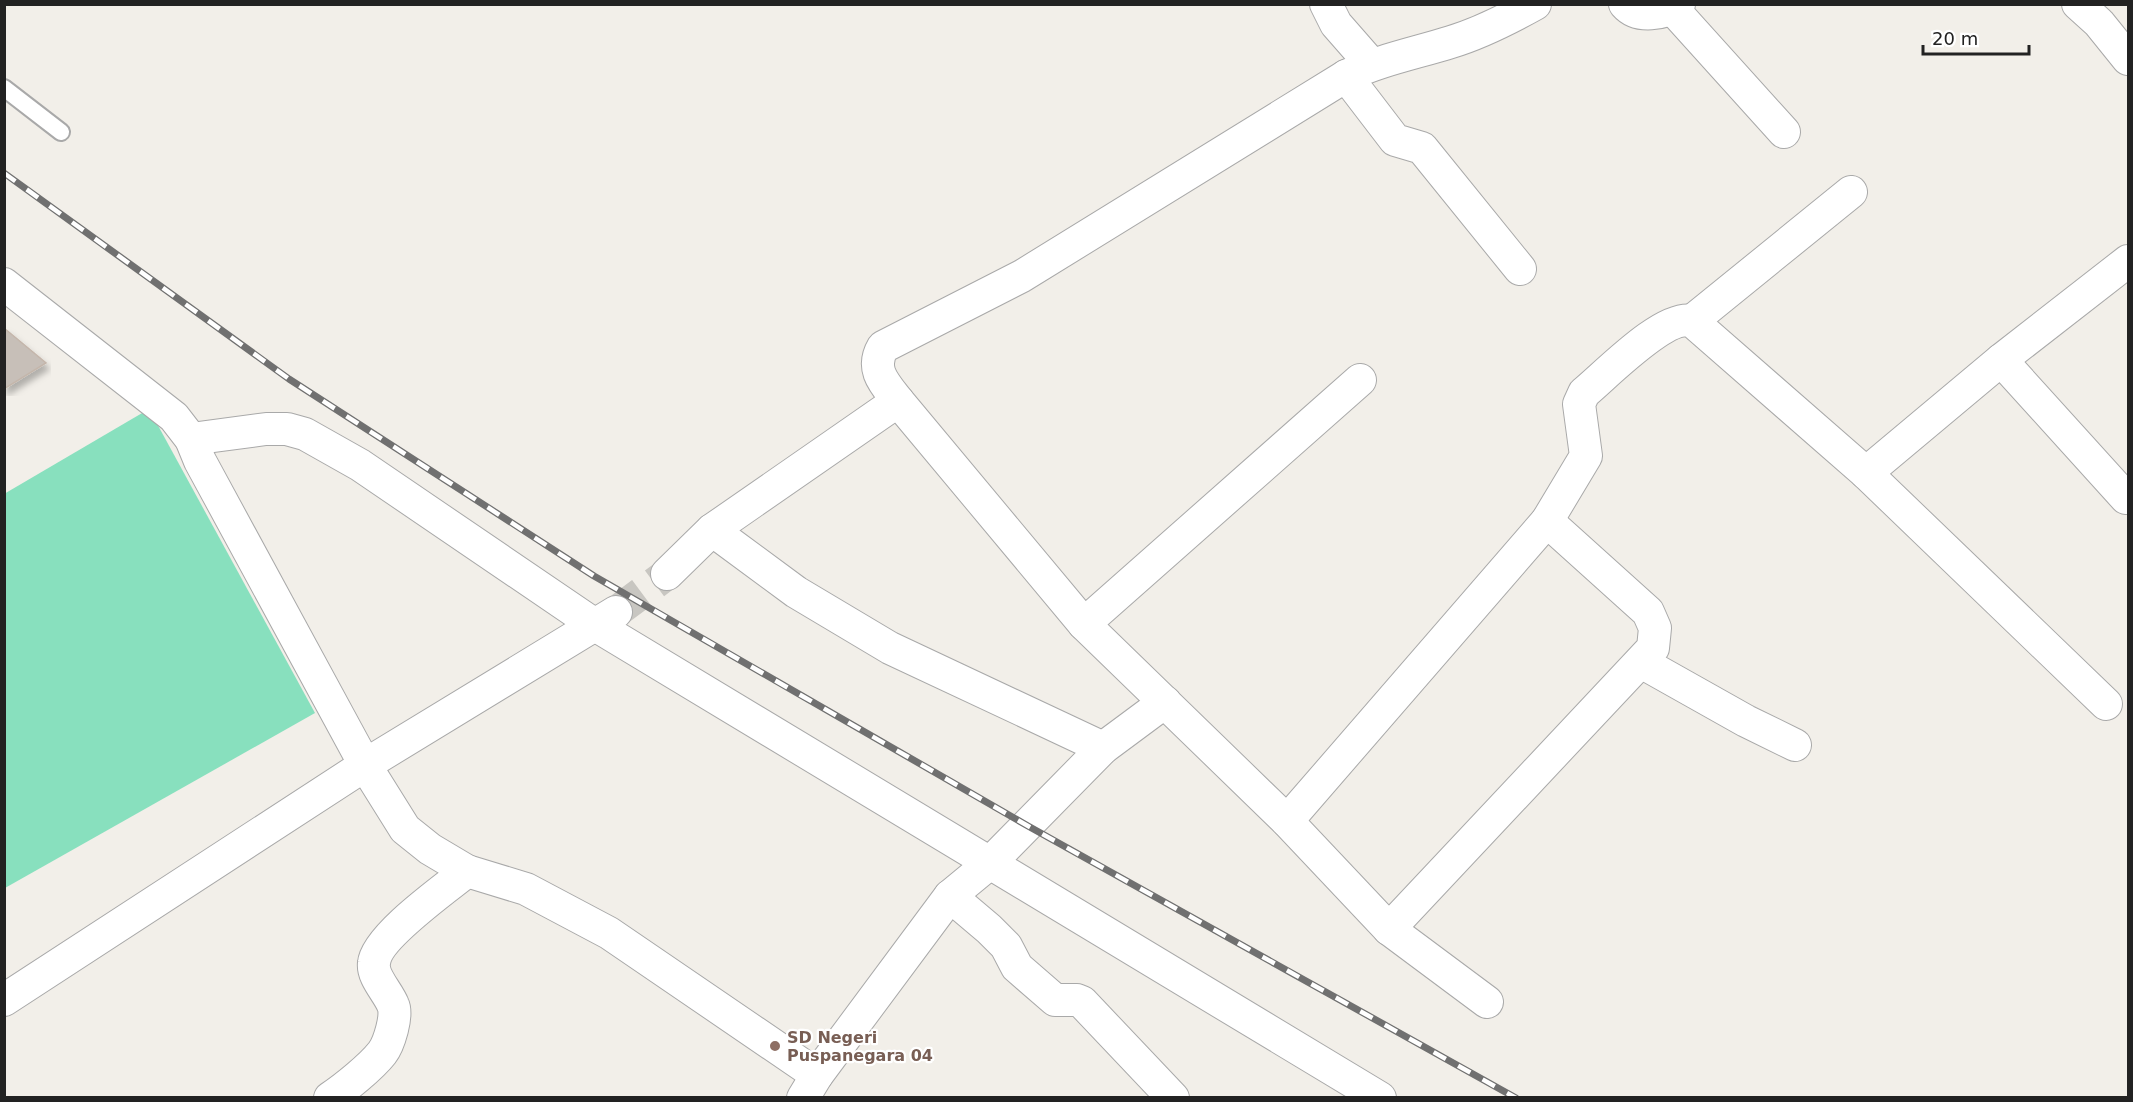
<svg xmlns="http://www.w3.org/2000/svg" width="2133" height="1102" font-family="'DejaVu Sans',sans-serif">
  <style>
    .pitch { fill: #88e0be }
    .building { fill: #c7bfb8; stroke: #c4b6ab; stroke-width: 1.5; filter: url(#shadow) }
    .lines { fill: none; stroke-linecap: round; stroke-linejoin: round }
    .minor-tunnel { stroke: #c8c6c1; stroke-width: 32; stroke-dasharray: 32 16; stroke-linecap: butt }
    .service-casing { stroke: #a9a9a9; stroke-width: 20 }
    .minor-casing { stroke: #a9a9a9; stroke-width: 34 }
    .service { stroke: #fff; stroke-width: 16 }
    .minor { stroke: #fff; stroke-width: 32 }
    .rail-casing { stroke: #707070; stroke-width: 7 }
    .rail { stroke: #fff; stroke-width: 4.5; stroke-dasharray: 14; stroke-linecap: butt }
    .education-dot { fill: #8d6e63; stroke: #fff; stroke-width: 2 }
    .labels { text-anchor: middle; stroke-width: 4.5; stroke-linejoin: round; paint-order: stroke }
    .education-label { font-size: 16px; font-weight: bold; fill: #785e54; stroke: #fff; text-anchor: start }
  </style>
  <defs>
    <filter id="shadow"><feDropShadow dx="3.5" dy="6" stdDeviation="3" flood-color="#0004"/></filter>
  </defs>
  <rect width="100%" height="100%" fill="#f2efe9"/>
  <polygon class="pitch" points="149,409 315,713 5,888 4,494"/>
  <polygon class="building" points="4,328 46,363 4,389"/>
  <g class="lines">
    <polyline class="minor-tunnel" points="616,612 667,574"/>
    <defs>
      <polyline id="service" points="4,88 61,132"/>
      <g id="minor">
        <polyline points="1326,4 1336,24 1371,64"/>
        <path d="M1625,4C1638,19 1664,14 1679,4"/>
        <polyline points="2078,4 2099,23 2128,59"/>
        <polyline points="1673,9 1784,132"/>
        <polyline points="1346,76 1395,140 1422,148 1520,269"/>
        <polyline points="4,284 174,417 191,439 200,461 365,765 405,829 430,849 467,871 526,889 609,933 817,1075 803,1098"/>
        <polyline points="1692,321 1851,192"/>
        <polyline points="2001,360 2126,498"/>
        <polyline points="191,439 266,429 287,429 305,434 360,465 595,625 1380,1098"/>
        <polyline points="1866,473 2001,360 2128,261"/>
        <polyline points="712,530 796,592 890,648 1103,748"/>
        <polyline points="667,574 712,530 898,401"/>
        <polyline points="1084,624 1360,380"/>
        <polyline points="1641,662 1746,721 1795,745"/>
        <path d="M1287,821L1547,521L1586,456L1579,404L1584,393C1606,375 1664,314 1692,321L1866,473L2106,704"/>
        <polyline points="950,896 989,929 1006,946 1017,967 1055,1000 1077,1000 1082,1002 1173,1098"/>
        <polyline points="1389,929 1653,648 1655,628 1648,612 1547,521"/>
        <polyline points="4,1000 365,765 616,612"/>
        <path d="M1487,1002L1389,929L1287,821L1084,624L898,401C884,383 870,369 883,347L1022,276L1346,76C1380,60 1416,53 1451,42C1481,33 1508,19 1535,4"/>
        <polyline points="817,1075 950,896 990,863 1103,748 1165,702"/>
        <path d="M330,1098C345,1088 371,1067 382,1053C389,1044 398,1015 393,1005C388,992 372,977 374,963C376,937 446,888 467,871"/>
      </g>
    </defs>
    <use href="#service" class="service-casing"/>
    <use href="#minor" class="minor-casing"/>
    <use href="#service" class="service"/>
    <use href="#minor" class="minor"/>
    <defs>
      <polyline id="rail" points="4,173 289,379 594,576 1028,826 1516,1098"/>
    </defs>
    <use href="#rail" class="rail-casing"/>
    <use href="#rail" class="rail"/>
  </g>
  <circle class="education-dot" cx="775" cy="1046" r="6"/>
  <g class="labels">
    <g class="education-label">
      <text x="787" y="1043">SD Negeri<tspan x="787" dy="18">Puspanegara 04</tspan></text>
    </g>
  </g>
  <rect width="2133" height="1102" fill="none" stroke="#222222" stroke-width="12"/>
  <path d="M1923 45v9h106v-9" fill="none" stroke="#222222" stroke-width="3"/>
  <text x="1932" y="45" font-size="18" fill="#222222" stroke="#ffffff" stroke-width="4.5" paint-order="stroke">20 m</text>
</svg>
